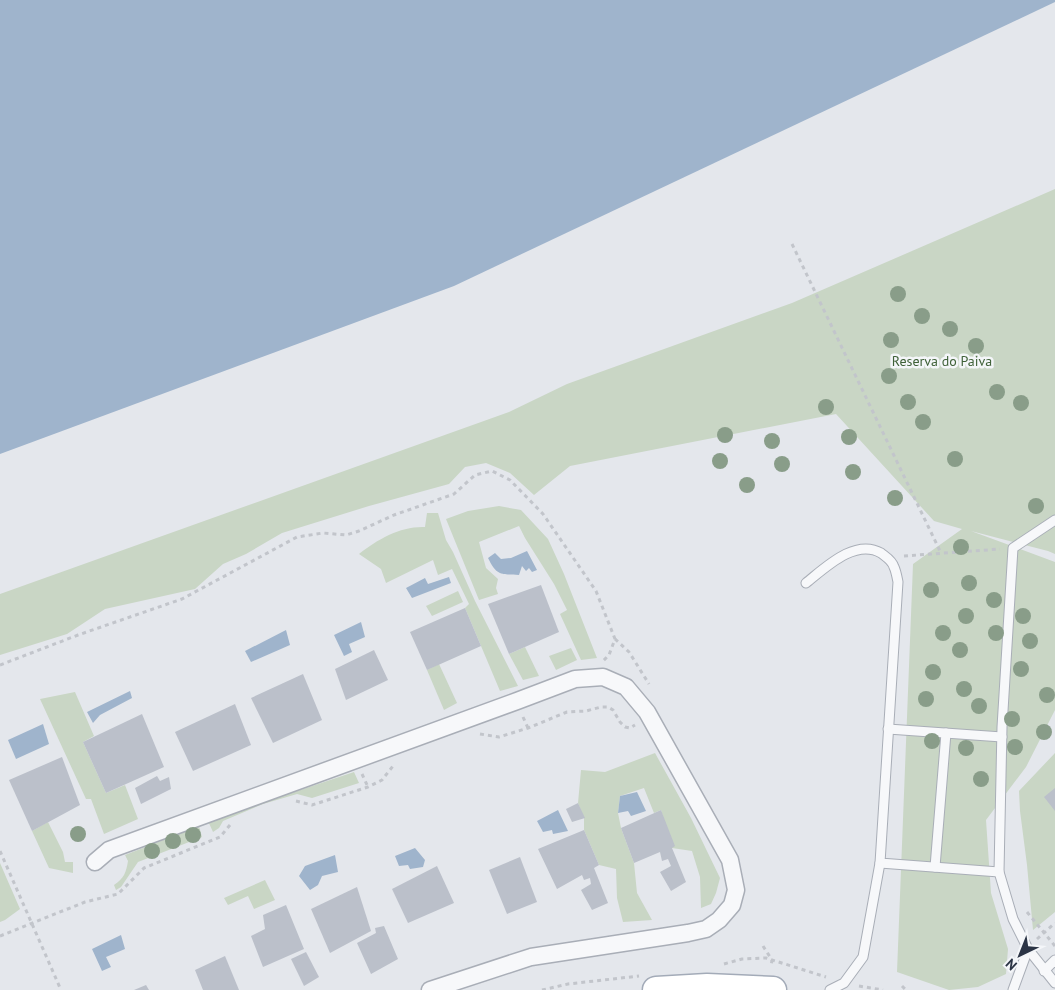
<svg xmlns="http://www.w3.org/2000/svg" width="1055" height="990" font-family="'PT Sans',sans-serif">
  <style>
    .green { fill: #c9d6c5 }
    .water { fill: #9fb4cc }
    .building { fill: #bbc0ca }
    .lines { fill: none; stroke-linecap: round; stroke-linejoin: round }
    .service-casing { stroke: #a9aeb7; stroke-width: 11 }
    .minor-casing { stroke: #a9aeb7; stroke-width: 19 }
    .primary-casing { stroke: #a3abb8; stroke-width: 29 }
    .path { stroke: #c2c5cb; stroke-width: 3; stroke-dasharray: 4 4; stroke-linecap: butt }
    .service { stroke: #f7f8fa; stroke-width: 9 }
    .minor { stroke: #f7f8fa; stroke-width: 16 }
    .primary { stroke: #fff; stroke-width: 26 }
    .tree { fill: #899d89 }
    .labels { text-anchor: middle; stroke-width: 5; stroke-linejoin: round; paint-order: stroke }
    .park-label { font-size: 14px; fill: #3f6138; stroke: #f4f6f9 }
  </style>
  <rect width="100%" height="100%" fill="#e4e7ec"/>
  <g class="green">
    <polygon points="1055,189 1055,554 1048,551 971,531 1055,562 1055,710 1026,767 986,820 991,893 1008,949 1006,974 978,987 949,990 897,972 913,564 962,529 934,521 836,414 570,466 534,495 510,473 486,463 465,467 449,484 369,506 282,533 246,554 223,564 195,589 105,609 67,634 0,655 0,594 509,412 567,384 792,303"/>
    <polygon points="499,506 521,510 548,539 564,574 597,658 581,660 560,614 567,610 554,584 525,538 519,526 479,542 486,568 498,579 496,588 498,594 479,600 446,519 468,511"/>
    <path d="M427,513H438L446,540L453,552L475,601L518,686L500,691L465,608L469,604L452,569L438,575L433,560L386,583L381,569L359,554C378,539 401,526 425,527Z"/>
    <polygon points="458,591 463,602 432,616 426,606"/>
    <polygon points="525,647 539,676 523,680 509,654"/>
    <polygon points="571,648 577,660 556,670 549,656"/>
    <polygon points="439,664 457,703 444,710 427,670"/>
    <polygon points="75,692 94,736 83,742 106,793 125,785 138,819 104,834 91,799 86,799 40,699"/>
    <polygon points="655,753 691,818 720,878 716,893 711,904 701,908 700,877 692,851 672,848 661,810 654,813 644,788 620,796 618,813 621,828 634,863 637,893 652,920 623,922 617,898 616,869 599,865 584,830 584,818 578,803 581,770 605,772"/>
    <polygon points="1055,753 1055,912 1033,930 1027,865 1020,811 1019,791"/>
    <polygon points="354,772 359,783 312,798 297,794 263,804 223,821 219,828 213,832 208,821"/>
    <polygon points="48,822 63,852 65,862 73,862 73,873 49,868 32,831"/>
    <path d="M199,826L202,837L138,862L121,887L116,890L114,885C124,878 126,873 128,861L125,855Z"/>
    <polygon points="0,863 20,909 5,920 0,922"/>
    <polygon points="265,880 275,900 254,909 248,896 228,905 224,898"/>
  </g>
  <g class="water">
    <polygon points="0,0 1055,0 1055,2 454,286 0,454"/>
    <path d="M527,551L537,570L532,572L529,568L526,571L522,566L519,575C500,574 497,576 488,558L495,553L501,559L511,558Z"/>
    <polygon points="449,577 451,583 412,598 406,588 425,578 428,584"/>
    <polygon points="361,622 365,637 349,644 352,652 344,656 334,635"/>
    <polygon points="286,630 290,645 251,662 245,651"/>
    <polygon points="130,691 132,698 100,715 93,723 87,712"/>
    <polygon points="43,724 49,744 16,759 8,740"/>
    <polygon points="637,792 646,811 631,816 628,811 618,813 620,796"/>
    <polygon points="558,810 568,831 553,834 552,830 543,832 537,821"/>
    <polygon points="415,848 425,860 423,867 410,869 408,865 399,866 395,856"/>
    <polygon points="335,855 338,872 322,876 318,885 310,890 299,876 305,866"/>
    <polygon points="121,935 125,949 106,957 111,967 102,971 92,949"/>
  </g>
  <g class="building">
    <polygon points="541,585 559,632 509,654 488,604"/>
    <polygon points="465,608 481,646 427,670 410,632"/>
    <polygon points="374,650 388,680 346,700 335,669"/>
    <polygon points="303,674 322,720 273,743 251,698"/>
    <polygon points="235,704 251,745 193,771 175,732"/>
    <polygon points="142,714 164,767 106,793 83,742"/>
    <polygon points="62,757 80,805 32,831 9,780"/>
    <polygon points="157,776 160,781 169,777 171,789 141,804 135,788"/>
    <polygon points="1055,788 1055,811 1044,797"/>
    <polygon points="578,803 585,818 572,822 566,809"/>
    <polygon points="661,810 675,846 672,848 686,882 671,891 660,872 671,866 668,859 662,861 660,852 634,863 621,828"/>
    <polygon points="584,830 599,865 594,868 608,903 592,910 581,890 591,884 590,878 584,880 582,875 557,889 538,849"/>
    <polygon points="520,857 537,902 507,914 489,870"/>
    <polygon points="437,866 454,903 408,923 392,889"/>
    <polygon points="357,887 371,931 330,953 311,909"/>
    <polygon points="286,905 304,949 263,967 251,936 265,929 263,915"/>
    <polygon points="384,926 398,959 371,974 357,943 376,933 375,928"/>
    <polygon points="306,952 319,977 304,986 291,959"/>
    <polygon points="225,956 239,990 203,990 195,970"/>
    <polygon points="146,985 149,990 134,990"/>
  </g>
  <g class="lines">
    <defs>
      <g id="service">
        <polyline points="1055,520 1013,548 1002,727 999,872 1013,919 1028,949 1055,983"/>
        <path d="M806,583C825,568 855,538 881,553C886,557 892,560 894,567C896,571 897,577 898,582L880,863L999,872"/>
        <polyline points="888,729 1002,737"/>
        <polyline points="935,867 946,733"/>
        <polyline points="1044,971 1055,960"/>
        <polyline points="830,990 844,983 863,957 880,863"/>
        <polyline points="1013,990 1028,949"/>
      </g>
      <polyline id="minor" points="95,862 109,850 517,701 575,679 603,677 626,687 647,712 730,860 736,890 732,905 719,920 706,929 688,933 531,957 430,990"/>
      <polyline id="primary" points="656,990 707,987 773,990"/>
    </defs>
    <use href="#service" class="service-casing"/>
    <use href="#minor" class="minor-casing"/>
    <use href="#primary" class="primary-casing"/>
    <g class="path">
      <polyline points="792,244 941,553"/>
      <polyline points="904,556 1000,549"/>
      <polyline points="615,639 629,652 649,684"/>
      <polyline points="0,665 78,635 182,599 297,537 323,533 346,535 359,531 394,515 454,494 475,475 492,471 510,480 543,514 596,591 615,639 609,655 603,661"/>
      <polyline points="523,717 528,728"/>
      <polyline points="480,734 499,737 528,728 567,712 586,711 601,707 608,707 613,710 620,722 625,727 630,728 635,725"/>
      <polyline points="362,774 368,787"/>
      <polyline points="296,801 312,805 368,787 382,780 393,766"/>
      <polyline points="0,851 61,990"/>
      <polyline points="1027,912 1055,946"/>
      <polyline points="0,936 85,902 118,894 144,868 220,837 230,825"/>
      <polyline points="1037,939 1055,923"/>
      <polyline points="763,946 772,960 771,967"/>
      <polyline points="724,964 742,959 766,958 826,977"/>
      <polyline points="859,986 883,990"/>
      <polyline points="902,986 906,990"/>
      <polyline points="542,990 568,984 639,976"/>
    </g>
    <use href="#service" class="service"/>
    <use href="#minor" class="minor"/>
    <use href="#primary" class="primary"/>
  </g>
  <g class="tree">
    <circle cx="898" cy="294" r="8"/>
    <circle cx="922" cy="316" r="8"/>
    <circle cx="950" cy="329" r="8"/>
    <circle cx="891" cy="340" r="8"/>
    <circle cx="976" cy="346" r="8"/>
    <circle cx="889" cy="376" r="8"/>
    <circle cx="997" cy="392" r="8"/>
    <circle cx="908" cy="402" r="8"/>
    <circle cx="1021" cy="403" r="8"/>
    <circle cx="826" cy="407" r="8"/>
    <circle cx="923" cy="422" r="8"/>
    <circle cx="725" cy="435" r="8"/>
    <circle cx="849" cy="437" r="8"/>
    <circle cx="772" cy="441" r="8"/>
    <circle cx="955" cy="459" r="8"/>
    <circle cx="720" cy="461" r="8"/>
    <circle cx="782" cy="464" r="8"/>
    <circle cx="853" cy="472" r="8"/>
    <circle cx="747" cy="485" r="8"/>
    <circle cx="895" cy="498" r="8"/>
    <circle cx="1036" cy="506" r="8"/>
    <circle cx="961" cy="547" r="8"/>
    <circle cx="969" cy="583" r="8"/>
    <circle cx="931" cy="590" r="8"/>
    <circle cx="994" cy="600" r="8"/>
    <circle cx="966" cy="616" r="8"/>
    <circle cx="1023" cy="616" r="8"/>
    <circle cx="943" cy="633" r="8"/>
    <circle cx="996" cy="633" r="8"/>
    <circle cx="1030" cy="641" r="8"/>
    <circle cx="960" cy="650" r="8"/>
    <circle cx="1021" cy="669" r="8"/>
    <circle cx="933" cy="672" r="8"/>
    <circle cx="964" cy="689" r="8"/>
    <circle cx="1047" cy="695" r="8"/>
    <circle cx="926" cy="699" r="8"/>
    <circle cx="979" cy="706" r="8"/>
    <circle cx="1012" cy="719" r="8"/>
    <circle cx="1044" cy="732" r="8"/>
    <circle cx="932" cy="741" r="8"/>
    <circle cx="1015" cy="747" r="8"/>
    <circle cx="966" cy="748" r="8"/>
    <circle cx="981" cy="779" r="8"/>
    <circle cx="78" cy="834" r="8"/>
    <circle cx="193" cy="835" r="8"/>
    <circle cx="173" cy="841" r="8"/>
    <circle cx="152" cy="851" r="8"/>
  </g>
  <g class="labels">
    <g class="park-label">
      <text x="942" y="366">Reserva do Paiva</text>
    </g>
  </g>
  <g transform="translate(1020 955) rotate(223)" stroke="#f4f6f9" stroke-width="4" paint-order="stroke">
  <path d="M0-4L9 19L0 12L-9 19Z" fill="#2b3445"/>
  <text y="-8" font-size="14" font-weight="bold" text-anchor="middle" fill="#2b3445">N</text>
  </g>
</svg>
